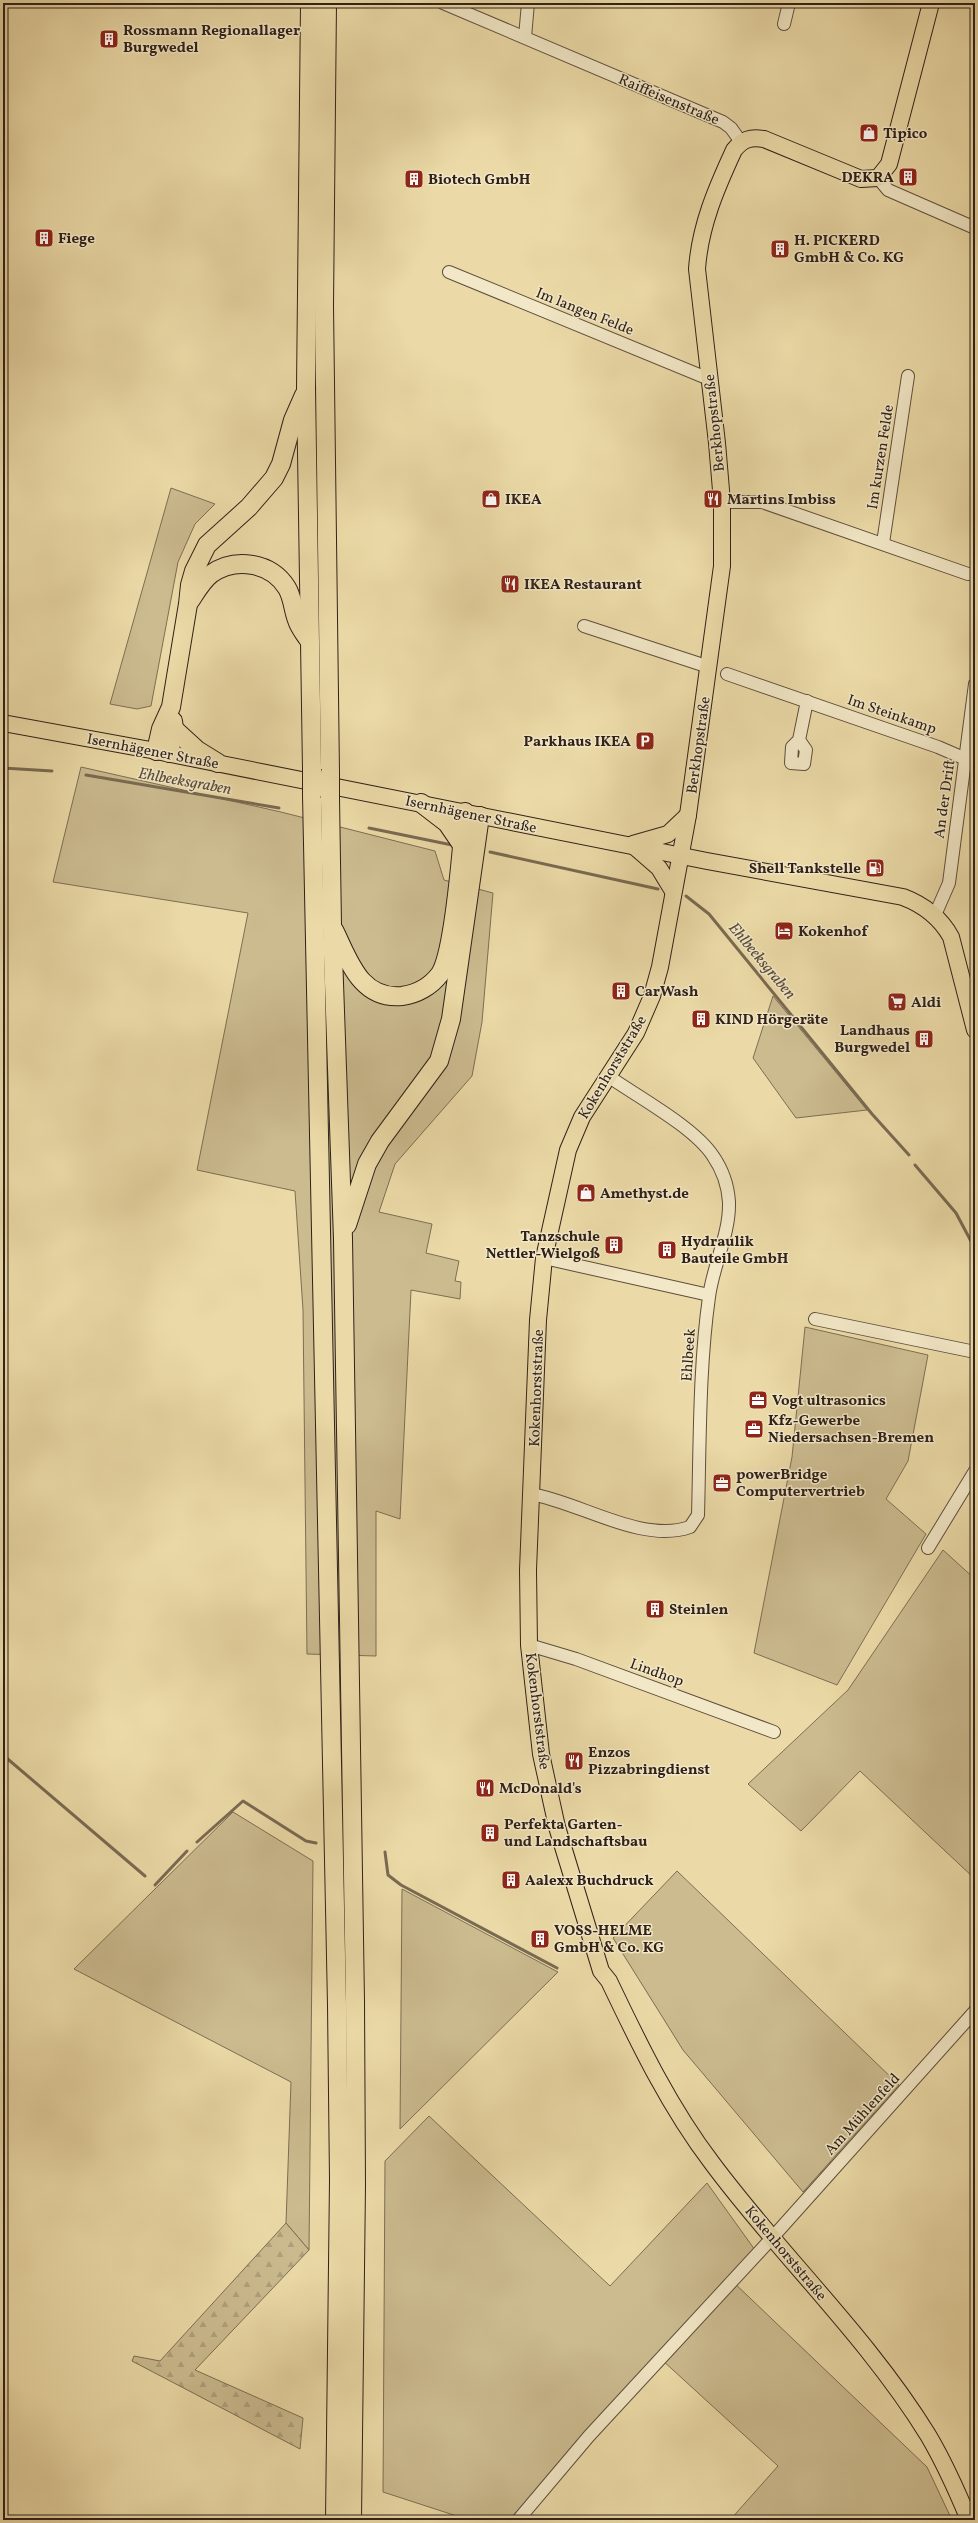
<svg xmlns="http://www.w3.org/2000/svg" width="978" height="2523" font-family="Vollkorn,serif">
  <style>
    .green { fill: #cbbb8f; stroke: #7d6e54 }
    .forest { fill: url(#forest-firs); stroke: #7d6e54 }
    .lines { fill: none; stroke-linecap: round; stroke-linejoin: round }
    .stream { stroke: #796a52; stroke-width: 3 }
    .minor-casing { stroke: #5e4f3d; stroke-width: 14 }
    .major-casing { stroke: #2f211a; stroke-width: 18 }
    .highway-casing { stroke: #2f211a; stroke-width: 20 }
    .minor { stroke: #f2e7c6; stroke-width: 12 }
    .major { stroke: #ebdaa7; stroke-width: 16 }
    .highway { stroke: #ebdaa7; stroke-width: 18 }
    .highway-bridge-casing { stroke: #2f211a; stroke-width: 20; stroke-linecap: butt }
    .highway-bridge { stroke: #ebdaa7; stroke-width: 18 }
    .labels { text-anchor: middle; stroke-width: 3; stroke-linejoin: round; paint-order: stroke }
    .poi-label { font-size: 15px; font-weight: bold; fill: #2f211a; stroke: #f2e7c6; text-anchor: start }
    .street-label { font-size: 15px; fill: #2f211a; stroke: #f2e7c6 }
    .water-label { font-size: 16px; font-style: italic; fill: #5a4c3b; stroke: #f2e7c6 }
  </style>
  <defs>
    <pattern id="forest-firs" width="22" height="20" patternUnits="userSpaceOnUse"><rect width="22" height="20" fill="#cbbb8f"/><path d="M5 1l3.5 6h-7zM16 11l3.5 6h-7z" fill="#afa07b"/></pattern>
  </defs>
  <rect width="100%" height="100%" fill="#ebdaa7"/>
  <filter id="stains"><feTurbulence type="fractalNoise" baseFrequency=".005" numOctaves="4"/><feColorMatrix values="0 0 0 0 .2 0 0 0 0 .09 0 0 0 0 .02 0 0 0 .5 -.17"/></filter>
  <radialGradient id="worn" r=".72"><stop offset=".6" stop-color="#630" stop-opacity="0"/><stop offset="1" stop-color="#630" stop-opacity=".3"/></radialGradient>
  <g class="green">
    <polygon points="171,488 215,504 195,524 178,562 151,706 137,709 110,704"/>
    <polygon points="81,767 281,812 435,851 444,880 493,893 482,1022 472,1076 395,1164 379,1212 432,1224 426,1253 459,1261 455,1281 461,1282 460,1299 411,1290 400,1519 376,1511 376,1656 307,1654 303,1310 295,1191 197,1170 248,913 53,882"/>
    <polygon points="773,996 867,1110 796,1118 753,1058"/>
    <polygon points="805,1327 928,1355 908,1461 886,1499 926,1534 837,1685 754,1653 792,1457"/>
    <polygon points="943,1550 975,1579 975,1879 860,1771 801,1831 748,1784 848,1690"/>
    <polygon points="233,1812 313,1861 309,2250 286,2223 291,2082 74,1969"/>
    <polygon points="677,1871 899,2085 803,2192 683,2050 613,1938"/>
    <polygon points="402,1889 558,1972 400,2129"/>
    <polygon points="429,2116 610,2286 707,2183 755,2250 729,2278 927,2467 952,2520 730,2520 778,2466 661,2359 509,2520 469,2520 383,2492 385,2161"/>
  </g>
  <polygon class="forest" points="286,2223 309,2250 195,2370 303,2418 300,2449 132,2361 134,2356 160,2361"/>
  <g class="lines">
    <g class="stream">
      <polyline points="3,768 52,771"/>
      <polyline points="86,775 279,808"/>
      <polyline points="369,828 452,845"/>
      <polyline points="490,852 658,889"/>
      <polyline points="686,896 709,914 872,1114 909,1155"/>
      <polyline points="915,1165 956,1213 973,1245"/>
      <polyline points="3,1755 145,1876"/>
      <polyline points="197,1842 243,1801 306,1841 316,1843"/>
      <polyline points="385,1852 388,1875 401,1885 557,1968"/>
      <polyline points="155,1885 187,1851"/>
    </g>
    <defs>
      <g id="minor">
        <polyline points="443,3 723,122 731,128 741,142"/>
        <polyline points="784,24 789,3"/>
        <polyline points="525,37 528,3"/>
        <polyline points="878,178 888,190 975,228"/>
        <polyline points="449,272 709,379"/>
        <polyline points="722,502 762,502 968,574"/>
        <polyline points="883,543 908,376"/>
        <polyline points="584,626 709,667"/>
        <polyline points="727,674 938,747 975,763"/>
        <polyline points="799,740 806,750 804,764 791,763 792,747 799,740 807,701"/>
        <polyline points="935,915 949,883 975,684"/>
        <polyline points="544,1258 709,1295"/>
        <polyline points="815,1319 975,1352"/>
        <path d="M531,1494C579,1502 642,1544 690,1527L698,1515C700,1442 699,1368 709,1297C713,1265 730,1234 729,1202C728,1186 722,1169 713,1156C694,1127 638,1097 608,1076"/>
        <polyline points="928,1548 975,1471"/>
        <polyline points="529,1645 576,1659 774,1732"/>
        <polyline points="518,2520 589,2436 772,2238 975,2011"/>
      </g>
      <g id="major">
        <path d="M931,3L889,164L878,178L861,179L764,139C750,137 743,139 734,150C716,189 700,226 697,269L717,443L722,502V566L688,815L660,967L652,996L636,1033L582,1117L568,1150L544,1258L538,1320L528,1570L529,1645L541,1754L557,1827L601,1971L609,1981C639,2044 670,2108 712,2163C781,2256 867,2336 928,2435C944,2462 957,2491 969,2520"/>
        <path d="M3,723L156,751L707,861L903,897C924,905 940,917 951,937L975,1030"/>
        <polyline points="633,844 668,834 688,815"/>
        <polyline points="636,848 659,868 673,891"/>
      </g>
      <g id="highway">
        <polyline points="310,3 306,389 312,769"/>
        <polyline points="327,3 324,306 330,773"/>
        <path d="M190,601C196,592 202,581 211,574C235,557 271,562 287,588C293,598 293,610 297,620C299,627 304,633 308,639"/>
        <polyline points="174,729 197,750 218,763"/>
        <polyline points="156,751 161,729 171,707 188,604 190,585 194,571 207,545 249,507 274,478 281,464 293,420 304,395"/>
        <polyline points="169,753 174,729 173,721"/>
        <polyline points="312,795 337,2005 339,2180 335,2520"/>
        <polyline points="330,798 332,926 343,1239 355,2001 356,2185 352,2520"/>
        <polyline points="421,803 447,823 462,845"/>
        <path d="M334,930C349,960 360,1000 402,996C417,994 431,986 440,974C455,950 462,845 465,812"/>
        <polyline points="347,1225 367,1164 380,1141 439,1061 451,1019 480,816"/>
      </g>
    </defs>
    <use href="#minor" class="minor-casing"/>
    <use href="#major" class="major-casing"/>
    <use href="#highway" class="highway-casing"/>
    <use href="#minor" class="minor"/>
    <use href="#major" class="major"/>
    <use href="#highway" class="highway"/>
    <defs>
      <g id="highway-bridge">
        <polyline points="312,769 312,795"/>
        <polyline points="330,773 330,798"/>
      </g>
    </defs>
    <use href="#highway-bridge" class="highway-bridge-casing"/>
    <use href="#highway-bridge" class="highway-bridge"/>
  </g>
  <defs>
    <symbol id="building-square" viewBox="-11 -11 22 22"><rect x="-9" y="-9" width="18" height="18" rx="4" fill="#8f2418" stroke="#f2e7c6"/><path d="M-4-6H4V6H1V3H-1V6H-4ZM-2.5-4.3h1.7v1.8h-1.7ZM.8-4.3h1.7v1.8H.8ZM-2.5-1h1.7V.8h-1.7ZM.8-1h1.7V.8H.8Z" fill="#fff"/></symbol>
    <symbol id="shop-square" viewBox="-11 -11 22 22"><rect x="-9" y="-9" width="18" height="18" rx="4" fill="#8f2418" stroke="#f2e7c6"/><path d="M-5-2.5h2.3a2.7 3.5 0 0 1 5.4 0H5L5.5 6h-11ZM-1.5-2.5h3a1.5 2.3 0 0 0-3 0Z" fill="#fff"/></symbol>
    <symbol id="restaurant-square" viewBox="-11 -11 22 22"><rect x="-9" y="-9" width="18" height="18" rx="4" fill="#8f2418" stroke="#f2e7c6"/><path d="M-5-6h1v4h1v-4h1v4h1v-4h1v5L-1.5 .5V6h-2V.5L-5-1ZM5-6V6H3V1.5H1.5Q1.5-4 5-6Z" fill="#fff"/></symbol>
    <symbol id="parking-square" viewBox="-11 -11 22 22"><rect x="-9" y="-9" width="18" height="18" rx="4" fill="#8f2418" stroke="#f2e7c6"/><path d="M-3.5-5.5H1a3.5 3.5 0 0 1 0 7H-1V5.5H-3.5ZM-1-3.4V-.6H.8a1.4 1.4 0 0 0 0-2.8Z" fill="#fff"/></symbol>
    <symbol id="fuel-square" viewBox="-11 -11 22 22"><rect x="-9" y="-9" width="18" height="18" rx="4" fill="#8f2418" stroke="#f2e7c6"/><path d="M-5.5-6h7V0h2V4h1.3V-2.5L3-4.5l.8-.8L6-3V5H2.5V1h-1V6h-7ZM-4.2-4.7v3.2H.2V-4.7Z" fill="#fff"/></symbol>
    <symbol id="hotel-square" viewBox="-11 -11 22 22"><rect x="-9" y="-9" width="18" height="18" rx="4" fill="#8f2418" stroke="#f2e7c6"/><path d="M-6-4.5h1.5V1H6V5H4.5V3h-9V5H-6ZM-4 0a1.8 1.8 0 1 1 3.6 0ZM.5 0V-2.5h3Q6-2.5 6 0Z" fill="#fff"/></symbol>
    <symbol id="supermarket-square" viewBox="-11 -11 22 22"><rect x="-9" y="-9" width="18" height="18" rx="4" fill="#8f2418" stroke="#f2e7c6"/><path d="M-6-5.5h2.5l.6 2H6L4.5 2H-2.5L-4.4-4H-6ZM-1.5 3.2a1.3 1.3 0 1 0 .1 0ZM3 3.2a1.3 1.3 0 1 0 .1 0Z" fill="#fff"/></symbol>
    <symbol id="office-square" viewBox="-11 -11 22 22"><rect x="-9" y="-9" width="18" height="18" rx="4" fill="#8f2418" stroke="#f2e7c6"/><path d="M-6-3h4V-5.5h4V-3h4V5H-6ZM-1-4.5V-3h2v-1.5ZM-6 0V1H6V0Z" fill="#fff"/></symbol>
  </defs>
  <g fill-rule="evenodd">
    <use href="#building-square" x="98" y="28" width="22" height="22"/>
    <use href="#shop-square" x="858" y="122" width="22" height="22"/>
    <use href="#building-square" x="897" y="166" width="22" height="22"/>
    <use href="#building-square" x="403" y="168" width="22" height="22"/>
    <use href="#building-square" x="33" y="227" width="22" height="22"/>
    <use href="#building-square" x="769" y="238" width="22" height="22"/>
    <use href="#shop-square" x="480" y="488" width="22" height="22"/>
    <use href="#restaurant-square" x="702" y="488" width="22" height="22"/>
    <use href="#restaurant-square" x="499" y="573" width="22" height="22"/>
    <use href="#parking-square" x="634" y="730" width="22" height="22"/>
    <use href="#fuel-square" x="864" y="857" width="22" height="22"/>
    <use href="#hotel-square" x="773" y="920" width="22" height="22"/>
    <use href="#building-square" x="610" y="980" width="22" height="22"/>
    <use href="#supermarket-square" x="886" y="991" width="22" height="22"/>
    <use href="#building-square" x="690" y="1008" width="22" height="22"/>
    <use href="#building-square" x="913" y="1028" width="22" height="22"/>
    <use href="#shop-square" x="575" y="1182" width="22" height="22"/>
    <use href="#building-square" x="603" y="1234" width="22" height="22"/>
    <use href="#building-square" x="656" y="1239" width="22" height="22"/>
    <use href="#office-square" x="747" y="1389" width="22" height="22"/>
    <use href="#office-square" x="743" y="1418" width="22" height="22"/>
    <use href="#office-square" x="711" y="1472" width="22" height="22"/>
    <use href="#building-square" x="644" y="1598" width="22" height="22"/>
    <use href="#restaurant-square" x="563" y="1750" width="22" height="22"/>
    <use href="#restaurant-square" x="474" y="1777" width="22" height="22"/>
    <use href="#building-square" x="479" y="1822" width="22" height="22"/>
    <use href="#building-square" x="500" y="1869" width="22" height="22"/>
    <use href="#building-square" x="529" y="1928" width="22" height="22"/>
  </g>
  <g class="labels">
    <g class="poi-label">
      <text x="123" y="35">Rossmann Regionallager<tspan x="123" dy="17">Burgwedel</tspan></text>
      <text x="883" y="138">Tipico</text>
      <text x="894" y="182" text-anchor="end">DEKRA</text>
      <text x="428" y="184">Biotech GmbH</text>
      <text x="58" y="243">Fiege</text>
      <text x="794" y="245">H. PICKERD<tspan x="794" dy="17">GmbH &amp; Co. KG</tspan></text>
      <text x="505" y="504">IKEA</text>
      <text x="727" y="504">Martins Imbiss</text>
      <text x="524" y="589">IKEA Restaurant</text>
      <text x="631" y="746" text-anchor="end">Parkhaus IKEA</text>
      <text x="861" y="873" text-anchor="end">Shell Tankstelle</text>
      <text x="798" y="936">Kokenhof</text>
      <text x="635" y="996">CarWash</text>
      <text x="911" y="1007">Aldi</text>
      <text x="715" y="1024">KIND Hörgeräte</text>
      <text x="910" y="1035" text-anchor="end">Landhaus<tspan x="910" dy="17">Burgwedel</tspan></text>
      <text x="600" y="1198">Amethyst.de</text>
      <text x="600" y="1241" text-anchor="end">Tanzschule<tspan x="600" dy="17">Nettler-Wielgoß</tspan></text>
      <text x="681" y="1246">Hydraulik<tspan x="681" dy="17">Bauteile GmbH</tspan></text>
      <text x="772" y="1405">Vogt ultrasonics</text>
      <text x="768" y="1425">Kfz-Gewerbe<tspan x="768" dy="17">Niedersachsen-Bremen</tspan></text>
      <text x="736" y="1479">powerBridge<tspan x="736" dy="17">Computervertrieb</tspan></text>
      <text x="669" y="1614">Steinlen</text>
      <text x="588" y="1757">Enzos<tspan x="588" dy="17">Pizzabringdienst</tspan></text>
      <text x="499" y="1793">McDonald's</text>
      <text x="504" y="1829">Perfekta Garten-<tspan x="504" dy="17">und Landschaftsbau</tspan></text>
      <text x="525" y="1885">Aalexx Buchdruck</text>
      <text x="554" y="1935">VOSS-HELME<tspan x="554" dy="17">GmbH &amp; Co. KG</tspan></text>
    </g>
    <g class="street-label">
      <text transform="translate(669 99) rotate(23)" y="5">Raiffeisenstraße</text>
      <text transform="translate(585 311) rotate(22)" y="5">Im langen Felde</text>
      <text transform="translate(714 423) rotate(-96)" y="5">Berkhopstraße</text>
      <text transform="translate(880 457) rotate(-81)" y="5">Im kurzen Felde</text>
      <text transform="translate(892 714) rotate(19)" y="5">Im Steinkamp</text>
      <text transform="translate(698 745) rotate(-82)" y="5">Berkhopstraße</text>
      <text transform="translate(153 751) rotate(11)" y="5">Isernhägener Straße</text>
      <text transform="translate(944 799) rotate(-82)" y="5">An der Drift</text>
      <text transform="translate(471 814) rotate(12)" y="5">Isernhägener Straße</text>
      <text transform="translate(612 1067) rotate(-59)" y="5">Kokenhorststraße</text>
      <text transform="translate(688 1355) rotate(-86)" y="5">Ehlbeek</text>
      <text transform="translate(536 1388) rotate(-88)" y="5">Kokenhorststraße</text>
      <text transform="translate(657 1672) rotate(20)" y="5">Lindhop</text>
      <text transform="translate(538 1711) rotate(83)" y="5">Kokenhorststraße</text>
      <text transform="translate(862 2114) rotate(-48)" y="5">Am Mühlenfeld</text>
      <text transform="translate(786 2253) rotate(50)" y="5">Kokenhorststraße</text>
    </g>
    <g class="water-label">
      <text transform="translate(185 780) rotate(10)" y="6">Ehlbeeksgraben</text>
      <text transform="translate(763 960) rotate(50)" y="6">Ehlbeeksgraben</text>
    </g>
  </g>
  <rect width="978" height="2523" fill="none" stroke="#ebdaa7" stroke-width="16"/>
  <rect x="4" y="4" width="970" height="2515" fill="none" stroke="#2f211a" stroke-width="2"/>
  <rect x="8" y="8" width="962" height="2507" fill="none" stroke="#2f211a"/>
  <rect width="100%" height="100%" filter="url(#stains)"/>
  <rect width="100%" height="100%" fill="url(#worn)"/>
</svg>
